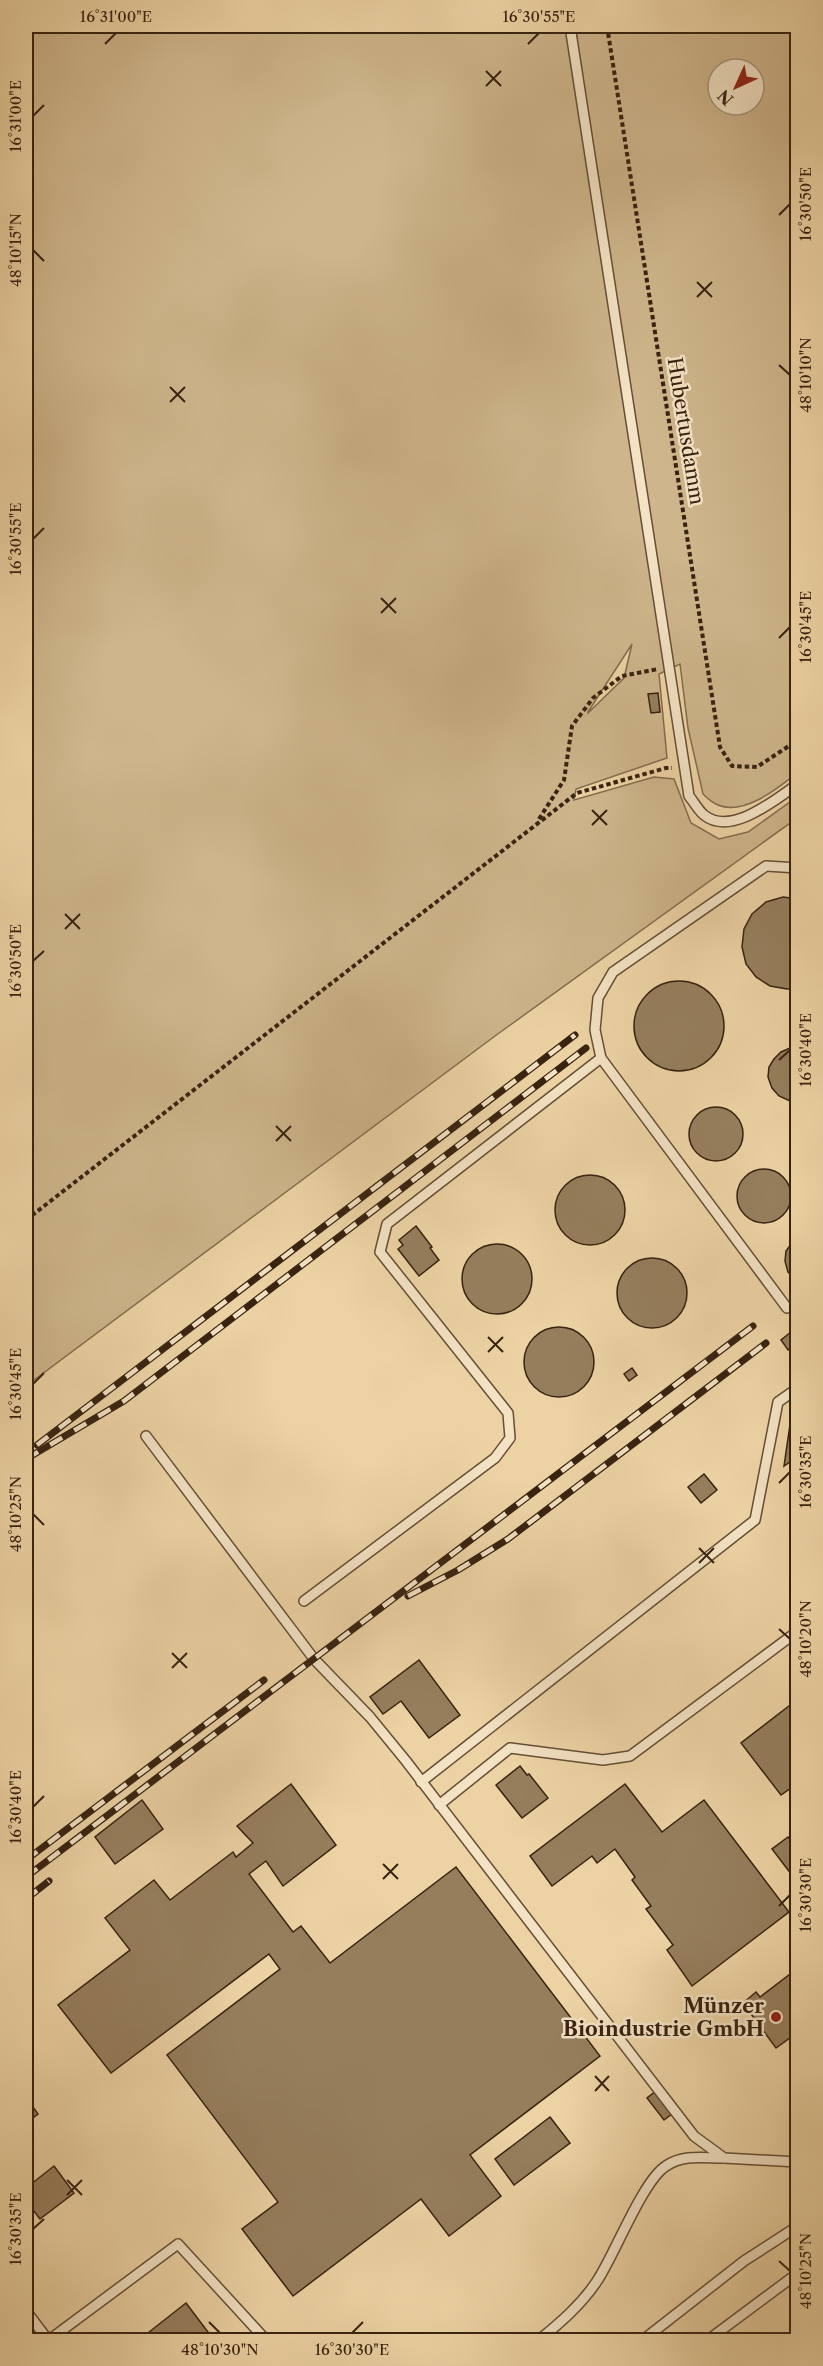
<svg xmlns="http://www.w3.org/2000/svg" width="823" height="2366" font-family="'Libre Caslon Text',serif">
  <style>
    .green { fill: #ceb58b; stroke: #836c4e; stroke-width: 1.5; fill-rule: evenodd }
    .building { fill: #967e5d; stroke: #382211; stroke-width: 1.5 }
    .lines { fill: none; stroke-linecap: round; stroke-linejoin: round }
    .service-casing { stroke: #654e36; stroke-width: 12 }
    .path { stroke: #382211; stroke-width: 4; stroke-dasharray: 4.5 3; stroke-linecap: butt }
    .service { stroke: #f3e2c4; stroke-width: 9 }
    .rail-casing { stroke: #382211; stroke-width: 7 }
    .rail { stroke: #f3e2c4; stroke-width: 4.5; stroke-dasharray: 14; stroke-linecap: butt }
    .ticks { fill: none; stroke: #382211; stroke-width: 2 }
    .poi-dot { fill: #8f2418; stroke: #f3e2c4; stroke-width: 2 }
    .labels { text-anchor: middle; stroke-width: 5; stroke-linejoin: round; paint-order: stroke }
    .street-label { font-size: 20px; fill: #382211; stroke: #f3e2c4 }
    .poi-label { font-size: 20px; font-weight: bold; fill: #382211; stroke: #f3e2c4; text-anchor: end }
    .neatline { fill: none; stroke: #382211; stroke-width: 2 }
    .ticks-label { font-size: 15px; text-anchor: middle; fill: #382211 }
  </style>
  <rect width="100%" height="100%" fill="#edd3a4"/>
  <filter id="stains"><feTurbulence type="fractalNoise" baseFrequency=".00333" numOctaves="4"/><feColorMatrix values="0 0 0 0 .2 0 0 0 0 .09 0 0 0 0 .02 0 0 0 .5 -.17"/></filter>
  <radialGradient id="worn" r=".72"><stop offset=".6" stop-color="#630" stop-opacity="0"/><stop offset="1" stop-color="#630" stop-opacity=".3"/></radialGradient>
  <path class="green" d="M26,26H797V773C778,788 744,816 718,805C713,803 707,798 703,794L688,728L680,664L659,674L667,758L576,789L574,800L654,777L674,779L691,823L719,839L748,832L797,797V818L495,1036L26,1386ZM718,69H754V105H718ZM632,644L624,678L588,713V712Z"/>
  <g class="building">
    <polygon points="658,693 660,712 651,713 648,694"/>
    <polygon points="783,897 798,899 798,988 787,989 770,986 756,977 746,964 742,947 744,929 752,914 766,902"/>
    <circle cx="679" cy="1026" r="45"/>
    <polygon points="790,1048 798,1048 798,1101 790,1101 779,1096 772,1088 768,1077 769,1067 774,1059 781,1052"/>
    <circle cx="716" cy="1134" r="27"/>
    <circle cx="764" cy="1196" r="27"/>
    <circle cx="590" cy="1210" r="35"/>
    <polygon points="416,1226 432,1247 430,1248 439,1260 419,1276 398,1249 403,1245 399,1240"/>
    <polygon points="797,1236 798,1236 798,1281 788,1272 785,1261 786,1251"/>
    <circle cx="497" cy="1279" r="35"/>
    <circle cx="652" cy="1293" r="35"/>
    <circle cx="559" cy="1362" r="35"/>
    <polygon points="791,1332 798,1342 788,1350 781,1340"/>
    <polygon points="632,1368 637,1375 629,1381 624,1374"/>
    <polygon points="798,1406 798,1456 784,1466 792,1411"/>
    <polygon points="704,1474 717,1490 701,1503 688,1487"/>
    <polygon points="419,1660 460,1715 429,1738 401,1701 383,1714 370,1697"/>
    <polygon points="798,1699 798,1783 781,1795 741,1743"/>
    <polygon points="520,1766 527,1775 529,1774 548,1798 522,1818 496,1785"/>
    <polygon points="291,1784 336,1845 283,1886 266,1861 249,1874 293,1932 301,1926 330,1963 456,1867 600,2056 470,2155 501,2196 449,2236 421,2199 293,2296 242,2229 278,2202 167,2055 280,1969 269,1954 111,2073 58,2005 130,1950 105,1918 154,1880 170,1900 233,1852 236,1857 253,1843 237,1826"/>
    <polygon points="625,1784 662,1832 704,1800 789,1912 692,1986 667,1950 673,1945 646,1909 651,1906 632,1880 635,1877 615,1849 597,1863 592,1856 552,1886 530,1856"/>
    <polygon points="142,1800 163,1829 115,1864 95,1837"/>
    <polygon points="788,1837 798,1849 798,1878 795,1879 772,1849"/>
    <polygon points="798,1968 798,2032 776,2048 743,2003 756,1992 760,1997"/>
    <polygon points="656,2091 673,2113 664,2120 647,2098"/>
    <polygon points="26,2097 38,2114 26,2123"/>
    <polygon points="550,2117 570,2143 514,2185 495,2159"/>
    <polygon points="54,2166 74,2193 40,2219 26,2201 26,2188"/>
    <polygon points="186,2303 214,2340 148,2340 144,2336"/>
  </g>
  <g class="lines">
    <defs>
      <g id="service">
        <path d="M570,26L689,796C694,802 698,810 704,815C731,837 776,799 798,784"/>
        <polyline points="787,1308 601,1058 595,1030 598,998 613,972 766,866 798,868"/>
        <polyline points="146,1436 314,1659 370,1717 406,1761 694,2136 724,2158 798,2162"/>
        <polyline points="304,1601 495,1458 510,1438 508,1413 380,1252 387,1224 601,1058"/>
        <polyline points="421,1782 755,1520 778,1402 798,1388"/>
        <polyline points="439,1805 510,1748 603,1760 630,1756 798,1631"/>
        <polyline points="26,2311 48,2340"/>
        <polyline points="49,2340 178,2244 266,2340"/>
        <path d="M539,2340C560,2323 582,2304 597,2281C614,2256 643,2180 666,2166C683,2154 704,2158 724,2158"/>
        <polyline points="643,2340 744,2261 798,2226"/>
        <polyline points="708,2340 798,2273"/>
      </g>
    </defs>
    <use href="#service" class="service-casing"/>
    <g class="path">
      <polyline points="607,26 720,747 732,766 757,767 798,740"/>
      <polyline points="539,819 564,780 572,726 593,698 622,676 658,669"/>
      <polyline points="26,1220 577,793 666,768 672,768"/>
    </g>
    <use href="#service" class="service"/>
    <defs>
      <g id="rail">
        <polyline points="37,1445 575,1035"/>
        <polyline points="26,1459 124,1401 586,1048"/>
        <polyline points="408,1596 458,1570 508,1539 766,1343"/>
        <polyline points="26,1860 264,1680"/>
        <polyline points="26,1877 753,1326"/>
        <polyline points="26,1899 49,1881"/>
      </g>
    </defs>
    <use href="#rail" class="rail-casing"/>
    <use href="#rail" class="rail"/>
  </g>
  <path class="ticks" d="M105,44L116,33M528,44L539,33M486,71L501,86M486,86L501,71M33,116L44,105M779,215L790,204M33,250L44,261M697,282L712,297M697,297L712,282M779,365L790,375M170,387L185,402M170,402L185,387M33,539L44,528M381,598L396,613M381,613L396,598M779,638L790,627M592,810L607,825M592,825L607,810M65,914L80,929M65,929L80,914M33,961L44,951M779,1060L790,1050M276,1126L291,1141M276,1141L291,1126M488,1337L503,1352M488,1352L503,1337M33,1384L44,1373M779,1483L790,1472M33,1514L44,1525M699,1548L714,1563M699,1563L714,1548M779,1629L790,1639M172,1653L187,1668M172,1668L187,1653M33,1807L44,1796M383,1864L398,1879M383,1879L398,1864M779,1906L790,1895M595,2076L609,2091M595,2091L609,2076M67,2180L82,2195M67,2195L82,2180M33,2229L44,2219M779,2261L790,2271M209,2322L220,2333M352,2333L363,2322"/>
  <circle class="poi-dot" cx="776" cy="2017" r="6"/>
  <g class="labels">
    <g class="street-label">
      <text transform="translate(686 431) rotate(81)" y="7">Hubertusdamm</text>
    </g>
    <g class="poi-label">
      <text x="764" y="2013">Münzer<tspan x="764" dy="23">Bioindustrie GmbH</tspan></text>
    </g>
  </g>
  <rect width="823" height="2366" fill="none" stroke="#edd3a4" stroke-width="66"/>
  <g transform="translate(736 87) rotate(225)"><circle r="28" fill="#f3e2c4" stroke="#a8957c" stroke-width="1.5"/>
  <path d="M0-4.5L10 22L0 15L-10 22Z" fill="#8f2418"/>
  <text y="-9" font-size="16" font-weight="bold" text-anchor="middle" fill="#382211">N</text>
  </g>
  <rect x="33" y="33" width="757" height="2300" class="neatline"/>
  <g class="ticks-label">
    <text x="116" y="22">16°31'00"E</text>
    <text x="539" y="22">16°30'55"E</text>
    <text transform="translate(16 116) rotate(-90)" y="5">16°31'00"E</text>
    <text transform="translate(806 204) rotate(-90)" y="5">16°30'50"E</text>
    <text transform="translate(16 250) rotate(-90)" y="5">48°10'15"N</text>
    <text transform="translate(806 375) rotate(-90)" y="5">48°10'10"N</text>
    <text transform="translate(16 539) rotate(-90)" y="5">16°30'55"E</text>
    <text transform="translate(806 627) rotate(-90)" y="5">16°30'45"E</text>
    <text transform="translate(16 961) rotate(-90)" y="5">16°30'50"E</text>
    <text transform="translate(806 1050) rotate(-90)" y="5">16°30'40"E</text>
    <text transform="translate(16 1384) rotate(-90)" y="5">16°30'45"E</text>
    <text transform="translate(806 1472) rotate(-90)" y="5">16°30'35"E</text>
    <text transform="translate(16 1514) rotate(-90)" y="5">48°10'25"N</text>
    <text transform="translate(806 1639) rotate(-90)" y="5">48°10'20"N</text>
    <text transform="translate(16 1807) rotate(-90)" y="5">16°30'40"E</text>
    <text transform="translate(806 1895) rotate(-90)" y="5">16°30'30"E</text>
    <text transform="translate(16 2229) rotate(-90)" y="5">16°30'35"E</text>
    <text transform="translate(806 2271) rotate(-90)" y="5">48°10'25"N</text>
    <text x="220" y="2355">48°10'30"N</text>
    <text x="352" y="2355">16°30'30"E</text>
  </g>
  <rect width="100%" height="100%" filter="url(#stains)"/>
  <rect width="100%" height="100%" fill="url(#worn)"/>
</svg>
